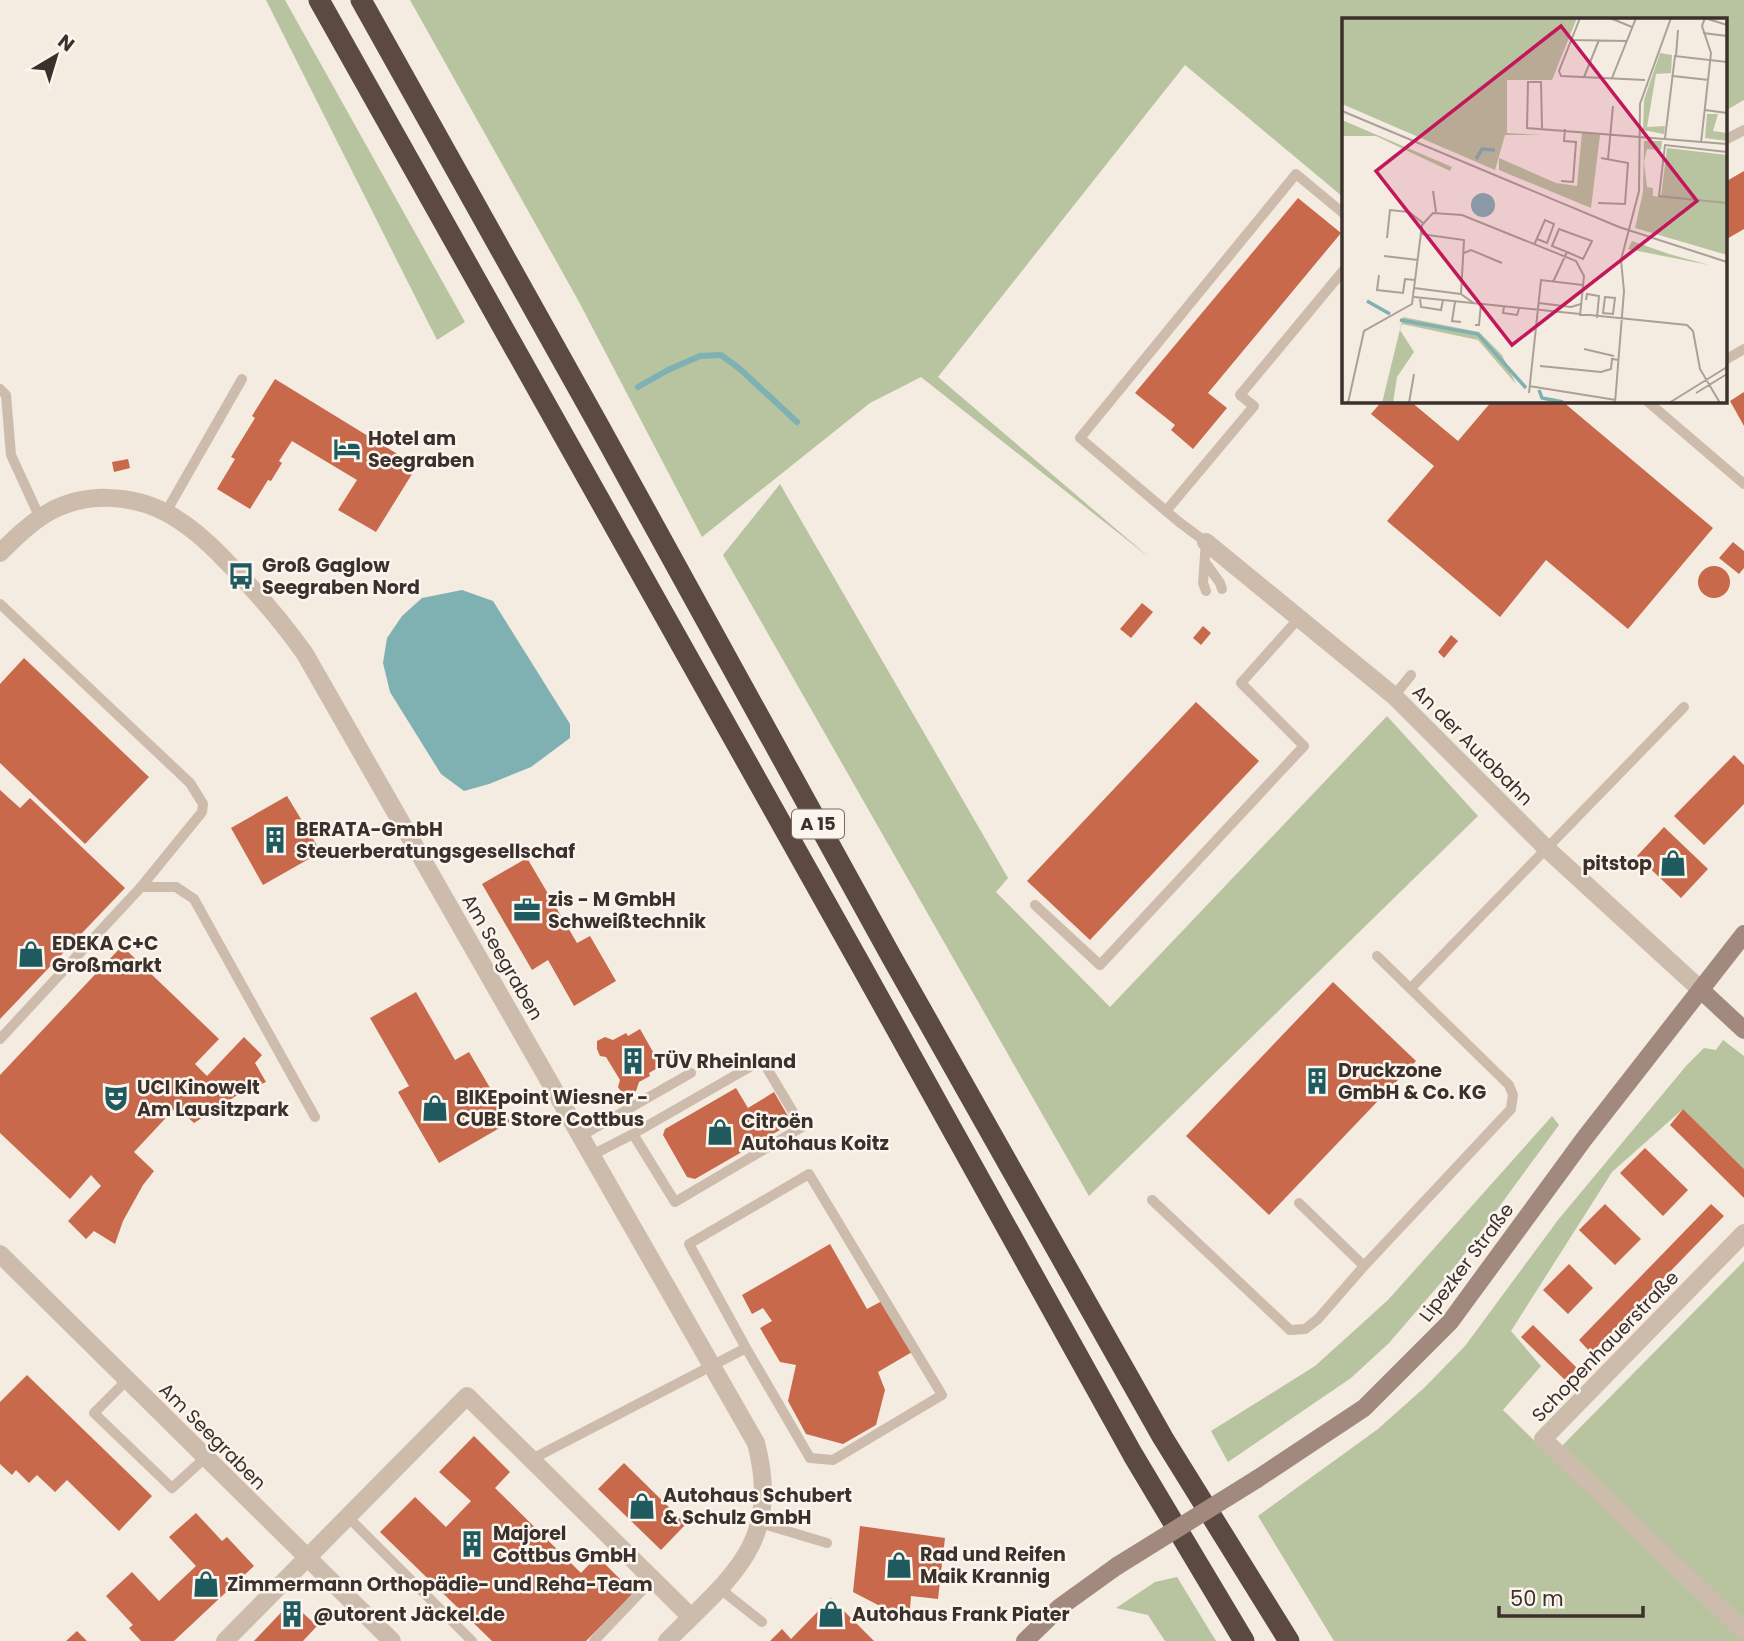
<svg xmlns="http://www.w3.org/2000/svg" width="1744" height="1641" font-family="Poppins,sans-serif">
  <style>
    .green { fill: #b8c4a0 }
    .water { fill: #7fb0b2 }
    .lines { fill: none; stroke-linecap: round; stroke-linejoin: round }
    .stream { stroke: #7fb0b2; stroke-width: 6 }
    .building { fill: #c8694b }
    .lane { stroke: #cdbbac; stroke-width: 10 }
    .street { stroke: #cdbbac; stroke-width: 18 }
    .secondary { stroke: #a18a7d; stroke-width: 18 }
    .highway { stroke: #5c4a42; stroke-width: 21 }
    .secondary-bridge { stroke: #a18a7d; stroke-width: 18 }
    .labels { text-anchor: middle; stroke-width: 5; stroke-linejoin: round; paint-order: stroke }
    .shield { fill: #fbf5ee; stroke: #756b66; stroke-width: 2 }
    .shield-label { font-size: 18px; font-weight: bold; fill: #3b302b }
    .poi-label { font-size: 19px; font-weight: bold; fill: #3b302b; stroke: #fbf5ee; text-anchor: start }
    .street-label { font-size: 19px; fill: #3b302b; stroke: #fbf5ee }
    .inset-river { fill: none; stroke: #7fb0b2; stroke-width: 3.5 }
    .inset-road { fill: none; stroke: #aaa098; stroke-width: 2 }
    .view { fill: #c2185b; fill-opacity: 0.15; stroke: #c2185b; stroke-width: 3.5 }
    .inset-edge { fill: none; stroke: #3b302b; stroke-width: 3.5 }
  </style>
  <rect width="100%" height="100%" fill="#f4ebe1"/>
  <g class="green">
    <polygon points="266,0 285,0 465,322 437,340"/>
    <polygon points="410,0 1744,0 1744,100 1725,111 1725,19 1343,19 1343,197 1185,65 938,377 1150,558 921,377 870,403 702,537 578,300"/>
    <polygon points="780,484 1008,878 996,892 1110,1007 1387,716 1478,816 1089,1196 723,555"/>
    <polygon points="1723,1040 1744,1056 1744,1169 1683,1109 1612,1172 1511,1331 1541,1366 1503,1410 1551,1457 1744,1261 1744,1641 1334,1641 1258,1516 1378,1429 1425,1387 1465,1346 1558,1220 1686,1066 1704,1048 1716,1050"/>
    <polygon points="1552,1116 1559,1125 1458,1263 1389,1343 1351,1378 1228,1462 1211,1431 1315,1366 1388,1300"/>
    <polygon points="1177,1577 1216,1641 1165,1641 1148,1615 1116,1608 1155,1582"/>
  </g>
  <polygon class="water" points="462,590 493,601 570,724 570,738 531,767 489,784 464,791 441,774 390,692 383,663 387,638 402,616 422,598"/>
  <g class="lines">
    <polyline class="stream" points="638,387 668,370 700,356 721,355 740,369 797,422"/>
  </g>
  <g class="building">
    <polygon points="1744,171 1744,229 1725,240 1725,182"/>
    <polygon points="1298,198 1341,233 1208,393 1227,408 1193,449 1171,430 1175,425 1135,393"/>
    <polygon points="275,379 417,466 376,532 338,510 357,480 292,441 279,461 282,463 271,481 268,480 250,509 217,489 235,459 231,457 255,418 252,416"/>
    <polygon points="1744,392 1744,426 1730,401"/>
    <polygon points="1382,401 1410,401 1458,441 1492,401 1562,401 1713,528 1628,629 1546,560 1500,617 1387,521 1434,466 1371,414"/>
    <polygon points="128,459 130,468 114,472 112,462"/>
    <polygon points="1733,542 1744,551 1744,568 1739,574 1719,558"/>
    <circle cx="1714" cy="582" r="16"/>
    <polygon points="1142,603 1153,612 1131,638 1120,629"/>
    <polygon points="1203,626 1211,633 1201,645 1193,638"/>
    <polygon points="1451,635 1458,641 1444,658 1438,652"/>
    <polygon points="24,658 149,777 85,844 0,763 0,684"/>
    <polygon points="1196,702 1259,761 1090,940 1027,881"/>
    <polygon points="1734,755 1744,765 1744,804 1704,845 1674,816"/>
    <polygon points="0,790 20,808 30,798 125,888 0,1019"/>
    <polygon points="287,796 321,852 263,885 231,828"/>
    <polygon points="1664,827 1708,869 1681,898 1637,856"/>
    <polygon points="527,858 577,943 590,936 616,981 574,1006 548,960 532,970 482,884"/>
    <polygon points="122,946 219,1039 195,1064 207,1076 244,1037 262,1055 255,1063 266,1082 239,1094 194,1123 176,1107 134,1152 154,1171 143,1185 123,1221 115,1244 94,1231 86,1239 68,1221 101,1186 91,1175 70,1199 0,1133 0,1075"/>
    <polygon points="1333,982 1416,1061 1269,1215 1186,1136"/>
    <polygon points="416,992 455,1060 469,1052 510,1122 439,1163 398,1092 409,1086 370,1018"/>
    <polygon points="640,1029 661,1066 649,1073 650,1076 639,1082 636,1091 630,1095 622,1093 618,1087 620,1080 606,1057 600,1056 597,1049 597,1041 605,1037 613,1040 626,1033 628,1036"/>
    <polygon points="736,1088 748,1108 774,1092 792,1123 695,1179 687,1177 663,1135 665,1129"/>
    <polygon points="1683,1109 1744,1169 1744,1198 1670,1125"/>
    <polygon points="1645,1148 1688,1190 1663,1216 1620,1173"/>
    <polygon points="1605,1204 1641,1239 1615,1265 1579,1230"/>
    <polygon points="1711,1204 1724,1216 1591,1353 1579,1340"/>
    <polygon points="830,1244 867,1309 882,1301 912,1352 878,1372 885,1390 876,1425 843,1444 806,1434 788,1401 796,1365 780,1362 760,1328 772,1321 763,1308 752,1314 742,1295"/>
    <polygon points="1569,1264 1593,1288 1568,1314 1543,1290"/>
    <polygon points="1533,1325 1577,1368 1565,1380 1521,1337"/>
    <polygon points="27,1375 152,1496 119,1531 67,1480 55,1492 37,1475 29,1483 16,1470 12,1475 0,1464 0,1402"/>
    <polygon points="474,1436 510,1472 495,1488 581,1573 597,1556 634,1593 586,1641 492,1641 380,1532 415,1497 446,1527 471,1501 439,1472"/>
    <polygon points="624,1463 686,1524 661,1550 598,1489"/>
    <polygon points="196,1513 222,1541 227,1537 254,1566 174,1641 141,1641 129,1628 133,1625 106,1596 132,1572 159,1601 196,1566 169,1537"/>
    <polygon points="860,1526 945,1538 938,1599 911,1596 909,1621 853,1592"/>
    <polygon points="831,1598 874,1641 770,1641 782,1629 791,1639"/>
    <polygon points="291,1602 317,1626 303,1641 254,1641"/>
    <polygon points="77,1631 87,1641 66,1641"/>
  </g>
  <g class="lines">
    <g class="lane">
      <polyline points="1725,140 1744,130"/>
      <polyline points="1725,360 1744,349"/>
      <polyline points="0,389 6,395 11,455 40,518"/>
      <polyline points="1647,401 1744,484"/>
      <polyline points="1166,511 1254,406 1240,395 1343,271"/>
      <polyline points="166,512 242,379"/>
      <polyline points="1205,562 1220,583 1222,589"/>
      <polyline points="1206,591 1203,583 1206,542 1179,522 1080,438 1296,174 1343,213"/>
      <polyline points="0,604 190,783 203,804 202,812 141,887 0,1039"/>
      <polyline points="1394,696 1411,675"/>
      <polyline points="141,887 176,887 194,899 315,1117"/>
      <polyline points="1035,905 1100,965 1304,746 1241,683 1299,618"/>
      <polyline points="1411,988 1684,707"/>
      <polyline points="581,1136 691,1073"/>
      <polyline points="592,1155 633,1134 762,1060 802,1127 675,1202 633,1134"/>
      <polyline points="1152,1200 1290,1330 1305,1329 1318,1319 1364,1266 1511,1109 1513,1095 1509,1085 1377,956"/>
      <polyline points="1299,1203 1364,1266"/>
      <polyline points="127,1380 94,1413 172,1488 206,1457"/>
      <polyline points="532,1459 746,1348 689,1244 809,1174 942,1395 833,1460 810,1458 746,1348"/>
      <polyline points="348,1517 472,1641"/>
      <polyline points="760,1523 827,1543"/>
      <polyline points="719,1588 762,1622"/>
      <polyline points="594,1641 653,1579"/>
    </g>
    <g class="street">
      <polyline points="1206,542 1394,696 1546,848 1701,990"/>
      <path d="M0,553C15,538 30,523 49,512C85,492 131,494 167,513C189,525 208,542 225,560C254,589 281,620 305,654L756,1443C782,1543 732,1576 667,1641"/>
      <polyline points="1744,1233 1543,1439 1744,1631"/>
      <polyline points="0,1254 392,1641"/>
      <polyline points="225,1641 467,1396 691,1617"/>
    </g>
    <g class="secondary">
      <polyline points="1701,990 1744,1030"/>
      <polyline points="1257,1479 1364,1408 1450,1322 1584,1139 1744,934"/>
      <polyline points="1025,1641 1060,1607 1117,1566"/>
    </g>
    <g class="highway">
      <polyline points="319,0 863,969 1133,1455 1244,1641"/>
      <polyline points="361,0 598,424 891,956 1163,1438 1289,1641"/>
    </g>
    <polyline class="secondary-bridge" points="1117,1566 1257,1479"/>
  </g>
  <defs>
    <symbol id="hotel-bare" viewBox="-9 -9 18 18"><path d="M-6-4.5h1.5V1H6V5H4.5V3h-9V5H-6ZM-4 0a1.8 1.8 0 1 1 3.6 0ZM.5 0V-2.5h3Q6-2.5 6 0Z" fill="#1f5a5e" stroke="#fbf5ee" stroke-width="2.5" paint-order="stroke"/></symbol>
    <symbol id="bus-bare" viewBox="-9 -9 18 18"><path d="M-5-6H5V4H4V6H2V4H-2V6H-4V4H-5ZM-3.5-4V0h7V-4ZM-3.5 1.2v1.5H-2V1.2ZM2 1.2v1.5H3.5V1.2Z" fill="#1f5a5e" stroke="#fbf5ee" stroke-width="2.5" paint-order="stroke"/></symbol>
    <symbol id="building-bare" viewBox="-9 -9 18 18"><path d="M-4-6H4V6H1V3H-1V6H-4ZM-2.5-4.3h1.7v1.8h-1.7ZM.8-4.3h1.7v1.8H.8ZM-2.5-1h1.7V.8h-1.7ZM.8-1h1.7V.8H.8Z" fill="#1f5a5e" stroke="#fbf5ee" stroke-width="2.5" paint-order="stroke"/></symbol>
    <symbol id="shop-bare" viewBox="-9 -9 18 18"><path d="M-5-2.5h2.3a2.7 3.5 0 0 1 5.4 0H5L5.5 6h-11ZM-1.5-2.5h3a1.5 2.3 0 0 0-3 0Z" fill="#1f5a5e" stroke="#fbf5ee" stroke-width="2.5" paint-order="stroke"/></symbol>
    <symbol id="office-bare" viewBox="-9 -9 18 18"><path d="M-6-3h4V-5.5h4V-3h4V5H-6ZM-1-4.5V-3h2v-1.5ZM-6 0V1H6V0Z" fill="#1f5a5e" stroke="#fbf5ee" stroke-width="2.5" paint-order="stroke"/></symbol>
    <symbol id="theatre-bare" viewBox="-9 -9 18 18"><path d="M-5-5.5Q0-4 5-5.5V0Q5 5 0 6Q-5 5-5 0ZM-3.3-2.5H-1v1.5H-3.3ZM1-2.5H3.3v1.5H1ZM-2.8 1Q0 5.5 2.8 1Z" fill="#1f5a5e" stroke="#fbf5ee" stroke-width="2.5" paint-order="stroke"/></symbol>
  </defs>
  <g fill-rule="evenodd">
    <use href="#hotel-bare" x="328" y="430" width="38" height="38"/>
    <use href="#bus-bare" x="222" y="557" width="38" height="38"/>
    <use href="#building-bare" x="256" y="821" width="38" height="38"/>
    <use href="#shop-bare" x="1654" y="844" width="38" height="38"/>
    <use href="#office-bare" x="508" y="891" width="38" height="38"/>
    <use href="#shop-bare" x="12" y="935" width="38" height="38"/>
    <use href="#building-bare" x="614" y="1042" width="38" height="38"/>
    <use href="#building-bare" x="1298" y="1062" width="38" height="38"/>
    <use href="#theatre-bare" x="97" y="1079" width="38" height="38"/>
    <use href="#shop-bare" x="416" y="1089" width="38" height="38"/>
    <use href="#shop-bare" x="701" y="1113" width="38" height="38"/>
    <use href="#shop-bare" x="623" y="1487" width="38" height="38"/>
    <use href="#building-bare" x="453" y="1525" width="38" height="38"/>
    <use href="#shop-bare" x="880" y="1546" width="38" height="38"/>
    <use href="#shop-bare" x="187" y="1565" width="38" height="38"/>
    <use href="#building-bare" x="273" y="1595" width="38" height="38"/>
    <use href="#shop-bare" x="812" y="1595" width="38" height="38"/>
  </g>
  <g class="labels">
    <rect class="shield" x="792" y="809.5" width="52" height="29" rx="5"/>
    <g class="shield-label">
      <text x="818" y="830">A 15</text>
    </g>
    <g class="poi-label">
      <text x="368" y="445">Hotel am<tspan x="368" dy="22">Seegraben</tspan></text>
      <text x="262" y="572">Groß Gaglow<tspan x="262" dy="22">Seegraben Nord</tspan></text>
      <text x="296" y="836">BERATA-GmbH<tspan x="296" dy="22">Steuerberatungsgesellschaf</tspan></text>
      <text x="1652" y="870" text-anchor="end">pitstop</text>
      <text x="548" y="906">zis - M GmbH<tspan x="548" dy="22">Schweißtechnik</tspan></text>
      <text x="52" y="950">EDEKA C+C<tspan x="52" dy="22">Großmarkt</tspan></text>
      <text x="654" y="1068">TÜV Rheinland</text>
      <text x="1338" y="1077">Druckzone<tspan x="1338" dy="22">GmbH &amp; Co. KG</tspan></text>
      <text x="137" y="1094">UCI Kinowelt<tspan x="137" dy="22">Am Lausitzpark</tspan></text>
      <text x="456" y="1104">BIKEpoint Wiesner -<tspan x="456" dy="22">CUBE Store Cottbus</tspan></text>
      <text x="741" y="1128">Citroën<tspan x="741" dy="22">Autohaus Koitz</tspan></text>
      <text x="663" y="1502">Autohaus Schubert<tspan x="663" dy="22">&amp; Schulz GmbH</tspan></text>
      <text x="493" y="1540">Majorel<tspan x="493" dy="22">Cottbus GmbH</tspan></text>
      <text x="920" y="1561">Rad und Reifen<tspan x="920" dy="22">Maik Krannig</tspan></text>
      <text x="227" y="1591">Zimmermann Orthopädie- und Reha-Team</text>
      <text x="313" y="1621">@utorent Jäckel.de</text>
      <text x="852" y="1621">Autohaus Frank Piater</text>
    </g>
    <g class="street-label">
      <text transform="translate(1473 745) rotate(45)" y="7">An der Autobahn</text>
      <text transform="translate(503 957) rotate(60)" y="7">Am Seegraben</text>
      <text transform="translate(1466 1262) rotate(-53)" y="7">Lipezker Straße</text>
      <text transform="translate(1605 1346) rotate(-46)" y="7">Schopenhauerstraße</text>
      <text transform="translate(213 1436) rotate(45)" y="7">Am Seegraben</text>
    </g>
  </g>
  <g transform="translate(1342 18)">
    <rect width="385" height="385" fill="#f4ebe1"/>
    <path d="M0,0H235L210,62H165V115L202,117H163L153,152L0,86ZM318,35L330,37L329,55L314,56L305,109L323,108L322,116L301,112L302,82ZM365,96H376L371,113L385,115V123L363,120ZM0,102L110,149L108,153L34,118H0ZM240,114L258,117L249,190L157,152V140L214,165L235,168ZM302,123H320L319,132L305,131L302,144L305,169L311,170V178L319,179L325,130L385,137V237L293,210L301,174ZM290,223L327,236L367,247L286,231ZM61,299L137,314L160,337L174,366L136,322L60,306L58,312L72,334L55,359L51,385H40Z" fill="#b8c4a0"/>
    <path d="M129 187a12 12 0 1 1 24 0a12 12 0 1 1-24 0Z" fill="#7fb0b2"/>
    <path class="inset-river" d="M134,141L140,131L153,132M25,283L48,296M58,302L136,316L184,370M197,372L200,380L221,384"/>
    <path class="inset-road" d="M238,0L217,53L219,58L303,62M268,0L290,9M361,15L385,18M230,22L285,23M334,38L336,12M331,58L367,62M242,59L257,22M270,60L294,0M363,92L385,95M0,93L277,209L385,244M200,110L199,64H186L185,110L385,126M323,120L333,38L385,44M359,125L369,35L360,8L363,0L385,7M385,134L323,127L317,178L385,185M266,141L271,88M219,163L231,164L234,124L222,123L223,111M91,173L94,194M256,185L283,186L286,145L259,140M79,216L122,222L119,276L133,286M45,220L48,192L67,194L81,205M192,227L203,202L212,206L205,225L195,221M122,235L129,232L160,245M42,238L76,242M37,257L35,272L61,275L63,261L73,262M211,264L225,234L210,228L217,211L250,223L241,241L225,234M72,270L119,276M72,279L345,307L351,313L358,351L378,385M263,279L273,280L271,296L261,295ZM78,280L79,289L99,292L101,282M244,282L245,276L257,278L255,300M113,284L110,303L119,304M197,285L229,289L239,286M162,289L161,295L175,297L177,291M133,307H137L139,286M242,331L272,338M198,348L259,354L269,351L270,341L277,342M187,368L274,382M187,375L199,262L241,267M354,375L385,356M6,385L22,313L70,286L80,207L91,195L120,197L234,243L242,258L238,298M67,385L72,356M273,385L282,273L279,242L297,173L298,86L329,0M327,385L385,349"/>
    <path class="view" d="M219,8L355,183L170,327L34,153Z"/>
    <rect width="385" height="385" class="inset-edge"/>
  </g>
  <g transform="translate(56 56) rotate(38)" stroke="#fbf5ee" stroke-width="5" paint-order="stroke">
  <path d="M0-5L12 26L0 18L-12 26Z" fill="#3b302b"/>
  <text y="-10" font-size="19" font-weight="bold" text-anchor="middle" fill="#3b302b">N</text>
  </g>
  <path d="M1499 1606v10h144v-10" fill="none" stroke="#3b302b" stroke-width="3.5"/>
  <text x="1510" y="1606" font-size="21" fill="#3b302b" stroke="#fbf5ee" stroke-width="5" paint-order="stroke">50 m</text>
</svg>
